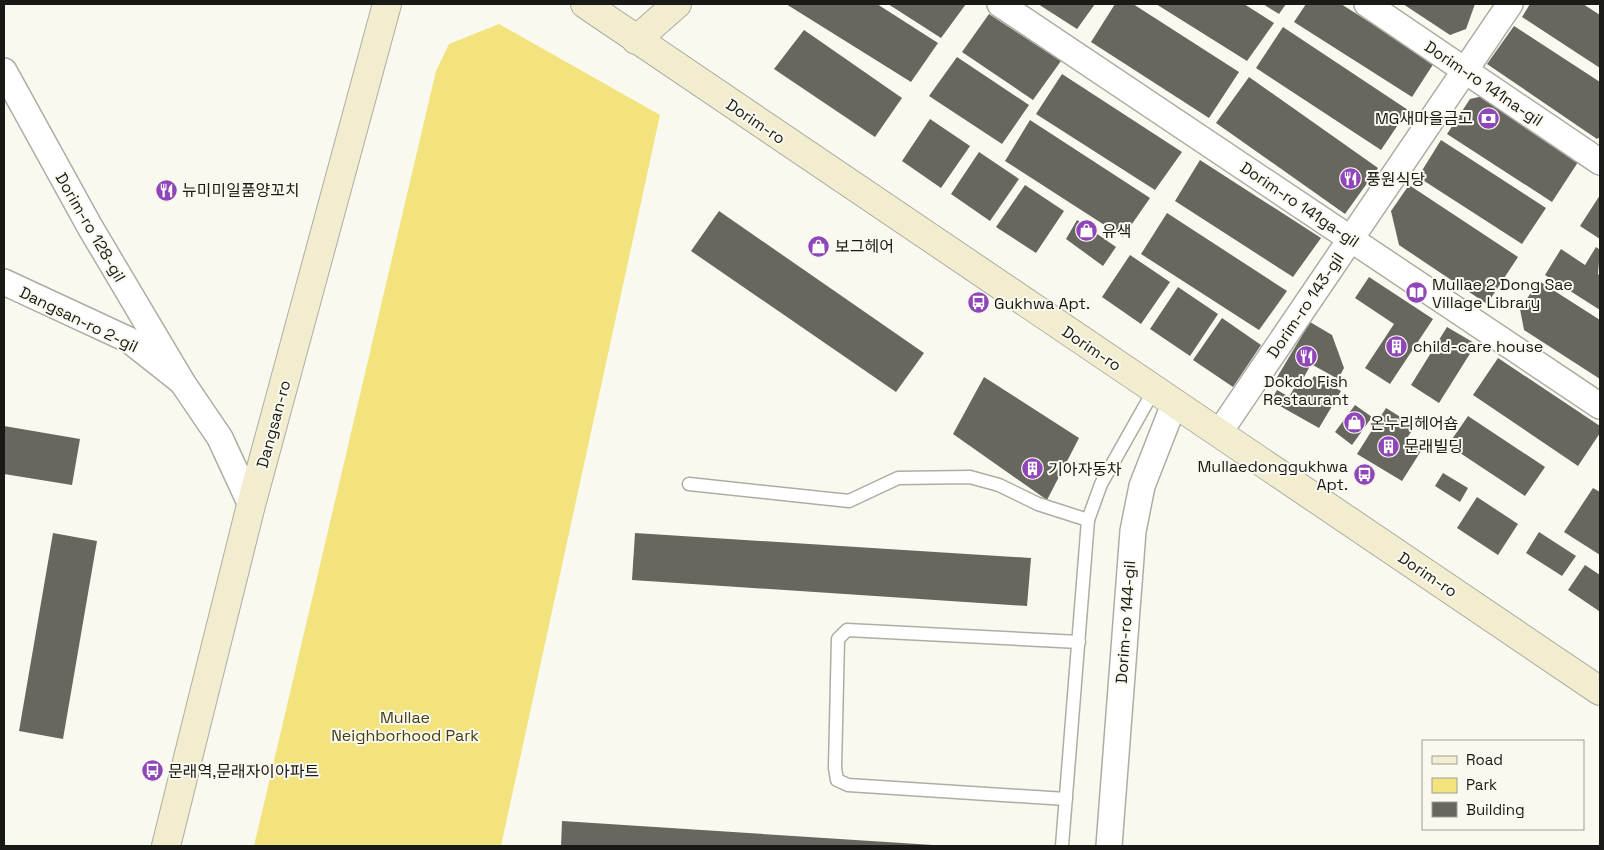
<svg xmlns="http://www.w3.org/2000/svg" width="1604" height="850" font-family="'Space Grotesk','Noto Sans KR',sans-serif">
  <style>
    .green { fill: #f2e37e }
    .building { fill: #68675f }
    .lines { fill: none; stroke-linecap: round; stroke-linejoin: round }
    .lane-casing { stroke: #aeada4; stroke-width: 15 }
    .street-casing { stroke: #aeada4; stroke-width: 28 }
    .secondary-casing { stroke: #aeada4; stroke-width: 30 }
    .lane { stroke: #fff; stroke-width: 12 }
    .street { stroke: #fff; stroke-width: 25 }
    .secondary { stroke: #f2edcf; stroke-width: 28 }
    .labels { text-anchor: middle; stroke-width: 4; stroke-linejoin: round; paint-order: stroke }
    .street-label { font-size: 16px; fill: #191915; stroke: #faf9ef }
    .poi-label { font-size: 16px; fill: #191915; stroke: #faf9ef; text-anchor: start }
    .park-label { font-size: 16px; fill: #443d11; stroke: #faf9ef }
  </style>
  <rect width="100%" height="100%" fill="#faf9ef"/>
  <polygon class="green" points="499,24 660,115 501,846 254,846 436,71 449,44"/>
  <g class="building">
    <polygon points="786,4 877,4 938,43 911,82"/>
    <polygon points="888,4 966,4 941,38"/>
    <polygon points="1038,4 1095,4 1077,29"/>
    <polygon points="1115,4 1133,4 1239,72 1209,118 1091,42"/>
    <polygon points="1156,4 1244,4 1274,23 1247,61"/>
    <polygon points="1263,4 1286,4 1279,14"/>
    <polygon points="1306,4 1341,4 1434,63 1412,97 1294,22"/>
    <polygon points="1403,4 1475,4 1466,29 1450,35"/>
    <polygon points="1530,4 1583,4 1600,15 1600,68 1522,17"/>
    <polygon points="989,14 1061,61 1033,100 962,52"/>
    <polygon points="1514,26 1600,82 1600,137 1597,139 1487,64"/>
    <polygon points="1283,27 1408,110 1381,150 1256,68"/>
    <polygon points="804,30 902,98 875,137 774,69"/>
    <polygon points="957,57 1029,105 1002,144 929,96"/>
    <polygon points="1062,74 1182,152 1155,190 1036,114"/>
    <polygon points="1249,77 1378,168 1345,214 1216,123"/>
    <polygon points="1488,95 1582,156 1552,202 1447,134 1470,99"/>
    <polygon points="930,119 970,146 941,188 902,161"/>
    <polygon points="1030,120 1150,198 1123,237 1005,161"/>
    <polygon points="1441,140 1546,208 1522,244 1418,177"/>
    <polygon points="979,152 1019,179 990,221 951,194"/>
    <polygon points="1200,160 1321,238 1293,277 1175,201"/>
    <polygon points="1025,185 1064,211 1036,253 996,227"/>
    <polygon points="1409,185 1518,257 1487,304 1399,245 1391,211"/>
    <polygon points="1600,195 1600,239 1580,226"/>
    <polygon points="719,211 924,353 896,392 691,251"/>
    <polygon points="1167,213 1287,291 1259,330 1141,254"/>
    <polygon points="1077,220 1116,247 1103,266 1066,239"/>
    <polygon points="1596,247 1600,250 1598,274 1600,276 1600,310 1545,275 1561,249 1585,265"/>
    <polygon points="1130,255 1170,282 1141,324 1102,297"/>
    <polygon points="1369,277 1433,319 1390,384 1365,368 1394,324 1355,298"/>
    <polygon points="1539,281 1600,320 1600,379 1524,330 1520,309"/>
    <polygon points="1178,287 1218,314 1190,356 1150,329"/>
    <polygon points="1222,318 1261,345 1233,387 1193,360"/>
    <polygon points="1310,322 1332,335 1344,368 1338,379 1311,364 1303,379 1286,384 1276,379"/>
    <polygon points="1447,327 1476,344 1439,403 1411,385"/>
    <polygon points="1498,358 1600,426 1600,433 1578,466 1473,395"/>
    <polygon points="1314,376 1341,391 1319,428 1271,401 1277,390 1289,397 1297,383 1306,389"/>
    <polygon points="984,377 1079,438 1047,500 953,434"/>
    <polygon points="1355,405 1372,417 1352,445 1335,432"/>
    <polygon points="1386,408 1415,426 1405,441 1421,451 1402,481 1357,454"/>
    <polygon points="1468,416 1545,467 1525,496 1448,445"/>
    <polygon points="4,426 80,439 72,485 4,474"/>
    <polygon points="1443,473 1468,488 1460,502 1435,486"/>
    <polygon points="1593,488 1600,492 1600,555 1564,532"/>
    <polygon points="1477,497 1518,524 1498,555 1457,528"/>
    <polygon points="1539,532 1576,556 1562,576 1526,553"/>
    <polygon points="53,533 97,541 63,739 19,731"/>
    <polygon points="635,533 1031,558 1027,606 632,580"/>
    <polygon points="1585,565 1600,575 1599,611 1568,590"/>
    <polygon points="562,821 933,845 932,846 561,846"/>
  </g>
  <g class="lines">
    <defs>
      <g id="lane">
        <polyline points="689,484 849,501 898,478 970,477 999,485 1038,504 1088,520"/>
        <polyline points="1066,799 848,785 837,780 835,768 838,639 847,630 1079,642"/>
        <polyline points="1062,846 1088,520 1101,484 1154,390"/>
      </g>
      <g id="street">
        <polyline points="1000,4 1600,406"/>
        <polyline points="1367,4 1600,162"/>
        <polyline points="4,71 90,227 182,382"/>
        <polyline points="4,282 129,340 182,382 220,438 251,505"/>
        <polyline points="1219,433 1510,4"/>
        <polyline points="1109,846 1133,531 1142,486 1174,404"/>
      </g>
      <g id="secondary">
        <polyline points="585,4 1600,691"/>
        <polyline points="636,40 677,4"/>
        <polyline points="166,846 251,505 387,4"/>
      </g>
    </defs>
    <use href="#lane" class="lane-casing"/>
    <use href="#street" class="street-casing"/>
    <use href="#secondary" class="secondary-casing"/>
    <use href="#lane" class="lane"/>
    <use href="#street" class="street"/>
    <use href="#secondary" class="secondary"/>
  </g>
  <defs>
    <symbol id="bank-disc" viewBox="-11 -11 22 22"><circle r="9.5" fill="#8e46b8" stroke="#faf9ef"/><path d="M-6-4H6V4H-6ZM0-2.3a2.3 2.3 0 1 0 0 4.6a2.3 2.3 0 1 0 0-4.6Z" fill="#fff"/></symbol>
    <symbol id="restaurant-disc" viewBox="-11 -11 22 22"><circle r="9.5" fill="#8e46b8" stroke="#faf9ef"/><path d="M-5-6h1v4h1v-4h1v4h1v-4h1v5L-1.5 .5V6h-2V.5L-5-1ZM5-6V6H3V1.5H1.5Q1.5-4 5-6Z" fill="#fff"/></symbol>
    <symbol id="shop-disc" viewBox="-11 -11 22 22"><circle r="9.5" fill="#8e46b8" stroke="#faf9ef"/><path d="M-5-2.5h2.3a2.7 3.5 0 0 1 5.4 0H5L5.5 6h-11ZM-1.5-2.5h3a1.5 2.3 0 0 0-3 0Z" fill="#fff"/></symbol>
    <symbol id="library-disc" viewBox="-11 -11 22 22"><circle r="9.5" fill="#8e46b8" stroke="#faf9ef"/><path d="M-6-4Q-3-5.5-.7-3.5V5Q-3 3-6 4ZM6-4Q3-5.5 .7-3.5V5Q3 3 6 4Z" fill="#fff"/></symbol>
    <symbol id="bus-disc" viewBox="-11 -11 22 22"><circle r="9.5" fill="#8e46b8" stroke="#faf9ef"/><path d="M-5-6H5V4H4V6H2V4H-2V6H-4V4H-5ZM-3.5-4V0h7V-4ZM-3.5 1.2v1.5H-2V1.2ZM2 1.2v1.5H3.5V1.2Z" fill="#fff"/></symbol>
    <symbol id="building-disc" viewBox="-11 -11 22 22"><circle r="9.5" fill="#8e46b8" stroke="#faf9ef"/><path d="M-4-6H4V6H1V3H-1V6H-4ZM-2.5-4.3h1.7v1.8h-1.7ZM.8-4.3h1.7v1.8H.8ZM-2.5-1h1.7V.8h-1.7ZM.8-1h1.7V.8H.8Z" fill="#fff"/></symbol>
  </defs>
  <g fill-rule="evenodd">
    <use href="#bank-disc" x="1476" y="106" width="25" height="25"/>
    <use href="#restaurant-disc" x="1338" y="166" width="25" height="25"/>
    <use href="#restaurant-disc" x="154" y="178" width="25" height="25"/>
    <use href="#shop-disc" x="1074" y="218" width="25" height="25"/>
    <use href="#shop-disc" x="806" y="234" width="25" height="25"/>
    <use href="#library-disc" x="1404" y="280" width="25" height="25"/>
    <use href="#bus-disc" x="966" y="290" width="25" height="25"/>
    <use href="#building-disc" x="1384" y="334" width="25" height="25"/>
    <use href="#restaurant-disc" x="1294" y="344" width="25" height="25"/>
    <use href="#shop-disc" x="1342" y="410" width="25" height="25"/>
    <use href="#building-disc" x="1376" y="434" width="25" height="25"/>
    <use href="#building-disc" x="1020" y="456" width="25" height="25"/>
    <use href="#bus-disc" x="1352" y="462" width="25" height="25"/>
    <use href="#bus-disc" x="140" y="758" width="25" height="25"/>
  </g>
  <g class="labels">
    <g class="street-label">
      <text transform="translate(1484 83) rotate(34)" y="6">Dorim-ro 141na-gil</text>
      <text transform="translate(756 121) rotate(34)" y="6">Dorim-ro</text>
      <text transform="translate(1300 204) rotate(34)" y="6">Dorim-ro 141ga-gil</text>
      <text transform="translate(91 227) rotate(60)" y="6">Dorim-ro 128-gil</text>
      <text transform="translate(1305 305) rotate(-56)" y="6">Dorim-ro 143-gil</text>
      <text transform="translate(79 319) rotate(26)" y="6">Dangsan-ro 2-gil</text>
      <text transform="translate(1092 348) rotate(34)" y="6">Dorim-ro</text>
      <text transform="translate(273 424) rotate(-75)" y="6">Dangsan-ro</text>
      <text transform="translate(1428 574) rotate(34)" y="6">Dorim-ro</text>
      <text transform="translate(1125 622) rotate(-86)" y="6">Dorim-ro 144-gil</text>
    </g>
    <g class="poi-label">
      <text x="1473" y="124" text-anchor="end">MG새마을금고</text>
      <text x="1366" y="185">풍원식당</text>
      <text x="182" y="196">뉴미미일품양꼬치</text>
      <text x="1102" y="237">유색</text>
      <text x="835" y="252">보그헤어</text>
      <text x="1432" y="290">Mullae 2 Dong Sae<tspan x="1432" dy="18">Village Library</tspan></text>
      <text x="994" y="309">Gukhwa Apt.</text>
      <text x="1413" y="352">child-care house</text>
      <text x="1306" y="387" text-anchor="middle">Dokdo Fish<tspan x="1306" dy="18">Restaurant</tspan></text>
      <text x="1370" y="429">온누리헤어숍</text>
      <text x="1404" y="452">문래빌딩</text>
      <text x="1348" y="472" text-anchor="end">Mullaedonggukhwa<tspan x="1348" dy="18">Apt.</tspan></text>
      <text x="1048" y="475">기아자동차</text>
      <text x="168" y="777">문래역,문래자이아파트</text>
    </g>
    <g class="park-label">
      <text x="405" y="723">Mullae<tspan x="405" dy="18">Neighborhood Park</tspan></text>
    </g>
  </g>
  <rect width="1604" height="850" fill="none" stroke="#191915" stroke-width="10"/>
  <rect x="1422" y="740" width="162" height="90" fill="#faf9ef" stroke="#a09f98"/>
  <rect x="1432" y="756" width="25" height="8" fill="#f2edcf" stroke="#a09f98"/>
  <text x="1466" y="765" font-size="15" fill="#191915">Road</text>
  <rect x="1432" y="778" width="25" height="15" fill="#f2e37e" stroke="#a09f98"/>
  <text x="1466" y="790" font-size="15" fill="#191915">Park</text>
  <rect x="1432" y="802" width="25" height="15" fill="#68675f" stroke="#a09f98"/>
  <text x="1466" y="815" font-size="15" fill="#191915">Building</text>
</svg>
